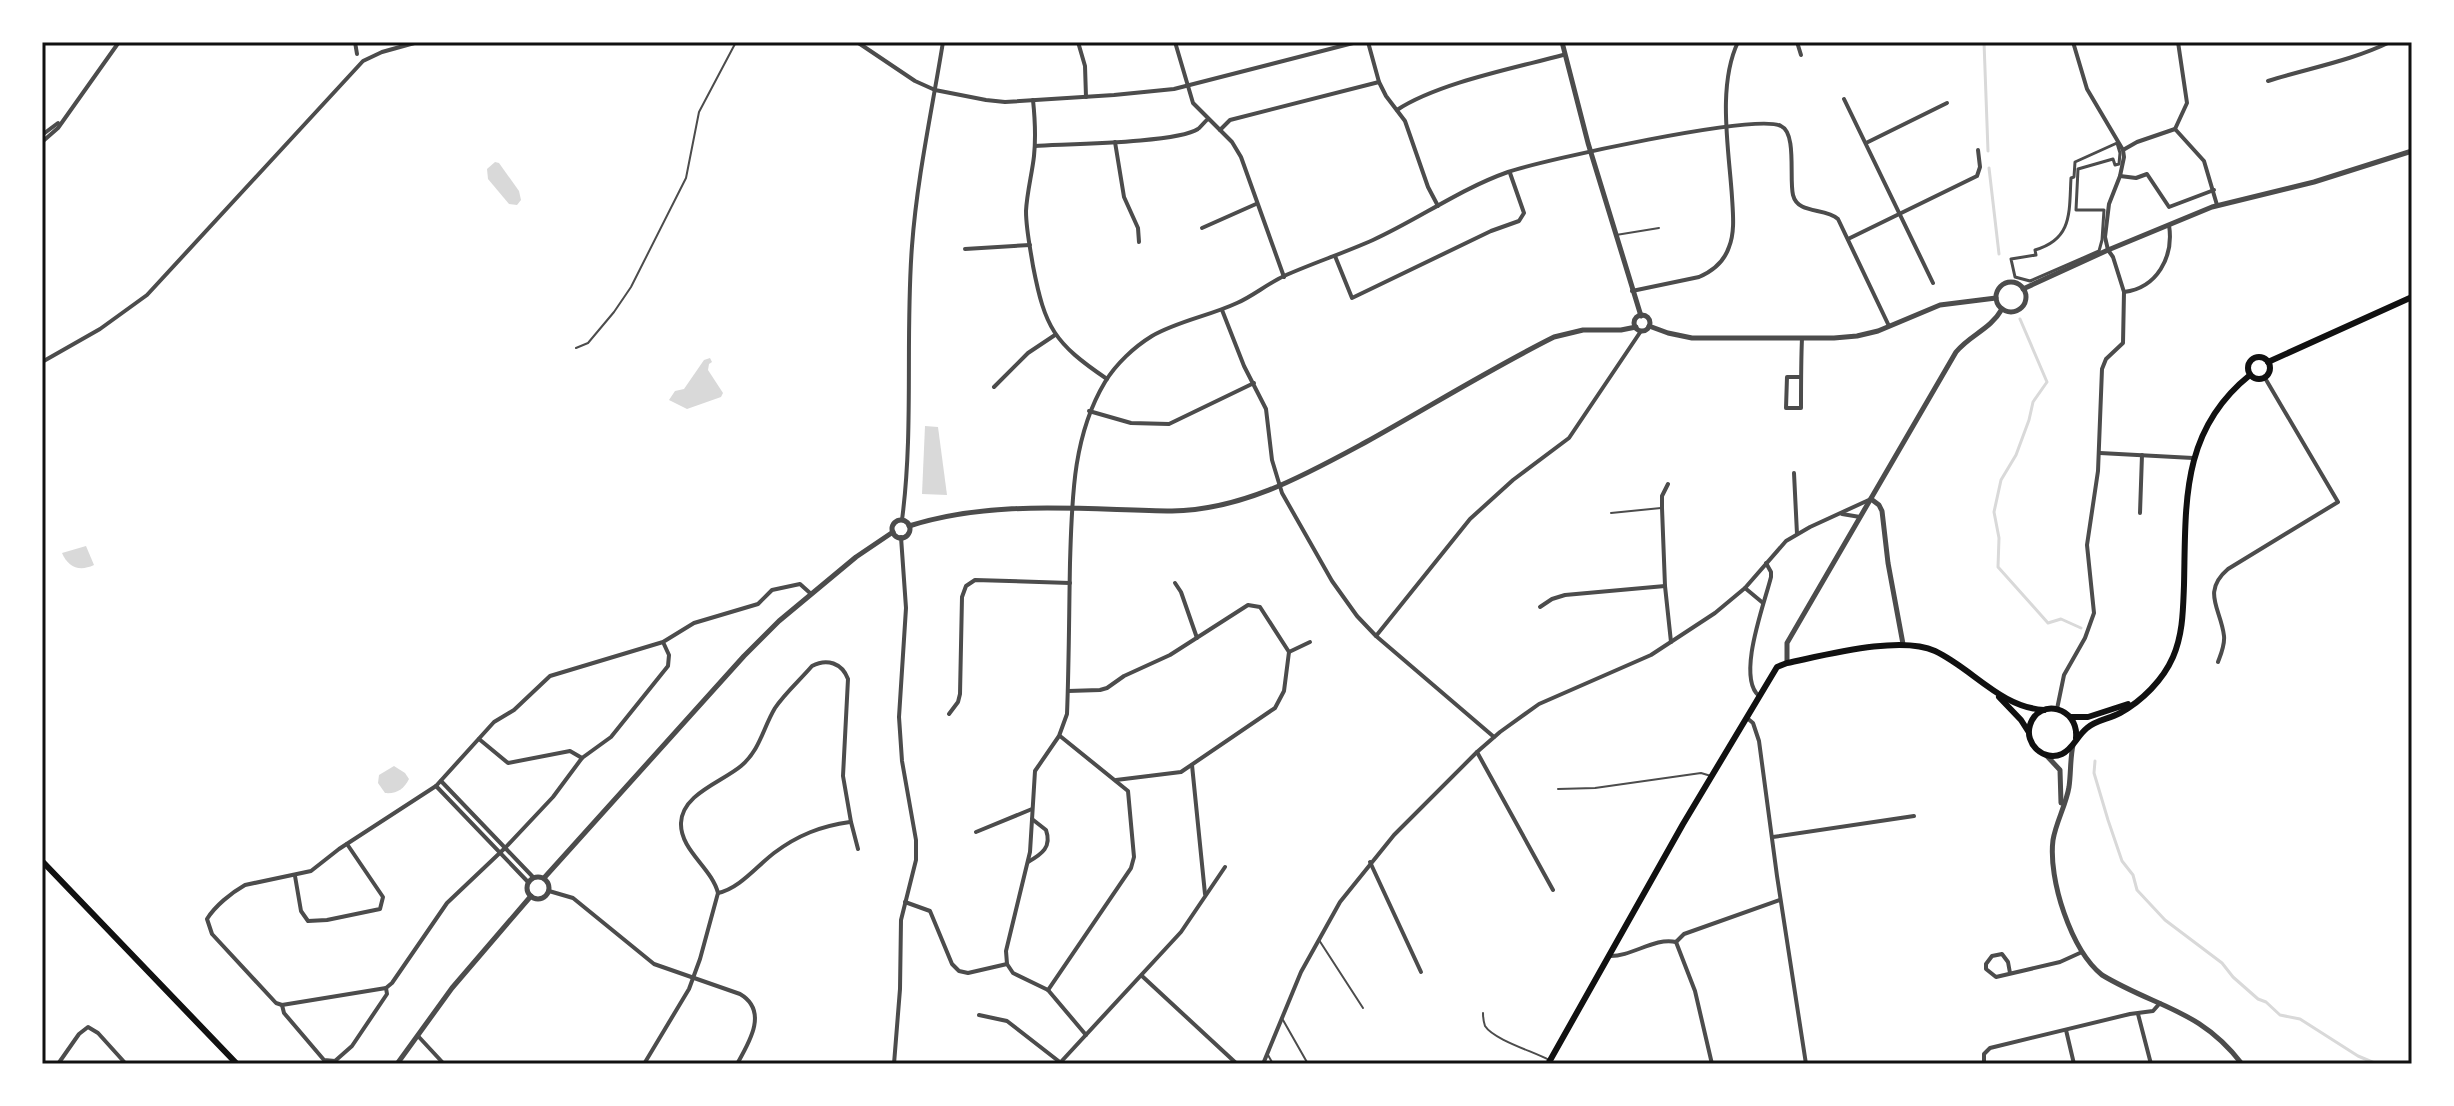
<svg xmlns="http://www.w3.org/2000/svg" width="2454" height="1106" font-family="Jost,sans-serif">
  <style>
    .water { fill: #d9d9d9 }
    .lines { fill: none; stroke-linecap: round; stroke-linejoin: round }
    .stream { stroke: #d9d9d9; stroke-width: 3 }
    .service { stroke: #4c4c4c; stroke-width: 2 }
    .pedestrian { stroke: #4c4c4c; stroke-width: 3 }
    .minor { stroke: #4c4c4c; stroke-width: 4 }
    .tertiary { stroke: #4c4c4c; stroke-width: 5 }
    .secondary { stroke: #111; stroke-width: 6 }
    .neatline { fill: none; stroke: #111; stroke-width: 3 }
  </style>
  <rect width="100%" height="100%" fill="#fff"/>
  <g class="water">
    <polygon points="495,162 499,163 519,191 521,200 517,205 509,204 488,179 487,169"/>
    <polygon points="710,358 712,362 709,364 708,370 723,393 721,397 687,409 669,400 675,391 684,389 704,360"/>
    <polygon points="925,426 938,427 947,495 922,494"/>
    <path d="M86,546L94,565C79,572 68,567 62,553Z"/>
    <path d="M394,766L405,773L409,779C404,789 397,794 385,793L378,783L379,775Z"/>
  </g>
  <g class="lines">
    <g class="stream">
      <polyline points="1984,42 1988,151"/>
      <polyline points="1989,168 1999,254"/>
      <polyline points="2020,319 2047,382 2033,402 2029,420 2016,455 2001,480 1994,512 1999,538 1998,567 2048,623 2061,619 2081,628"/>
      <polyline points="2095,761 2094,773 2108,820 2122,861 2133,875 2137,890 2165,920 2222,963 2233,977 2258,999 2266,1002 2280,1015 2300,1019 2358,1056 2377,1064"/>
    </g>
    <g class="service">
      <polyline points="1616,235 1659,228"/>
      <polyline points="576,348 588,343 614,312 631,287 686,178 699,112 736,42"/>
      <polyline points="1611,513 1661,508"/>
      <polyline points="1558,789 1595,788 1701,773 1711,776"/>
      <polyline points="1319,940 1363,1008"/>
      <path d="M1483,1013C1483,1017 1484,1023 1485,1026C1494,1040 1535,1052 1549,1060"/>
      <polyline points="1283,1020 1308,1064"/>
      <polyline points="1268,1055 1273,1064"/>
    </g>
    <path class="pedestrian" d="M2117,143L2120,153L2119,164L2115,165L2113,159L2078,169L2076,210H2104L2102,240L2099,251L2030,281L2015,277L2011,259L2036,255L2035,250C2073,239 2069,212 2071,178L2074,177L2075,162Z"/>
    <g class="minor">
      <polyline points="355,42 357,54"/>
      <polyline points="857,42 915,81 935,90 986,100 1005,102 1114,95 1174,89 1357,42"/>
      <polyline points="1078,42 1085,66 1086,97"/>
      <polyline points="1175,42 1193,103 1232,142 1241,157 1284,277"/>
      <polyline points="1368,42 1379,82 1386,96 1405,121 1428,187 1438,206"/>
      <polyline points="1797,42 1801,55"/>
      <path d="M2268,81C2309,68 2351,61 2390,42"/>
      <polyline points="1844,99 1933,283"/>
      <path d="M1033,100C1035,119 1036,137 1034,156C1032,174 1027,192 1026,211C1026,229 1030,247 1033,266C1045,328 1054,343 1107,379"/>
      <path d="M1397,110C1438,83 1515,68 1563,55"/>
      <polyline points="2175,129 2204,161 2217,205"/>
      <polyline points="1220,130 1230,120 1379,82"/>
      <polyline points="42,135 58,123"/>
      <polyline points="42,142 58,128 119,42"/>
      <polyline points="1115,142 1124,197 1138,228 1139,242"/>
      <polyline points="1866,143 1947,103"/>
      <path d="M1035,146C1066,144 1177,143 1198,129C1199,129 1206,120 1207,120"/>
      <polyline points="2123,150 2137,142 2175,129 2187,103 2178,42"/>
      <polyline points="2120,176 2136,178 2147,174 2169,207 2214,190"/>
      <polyline points="1202,228 1256,204"/>
      <polyline points="1848,239 1977,176 1980,167 1978,150"/>
      <polyline points="965,249 1030,245"/>
      <polyline points="1335,256 1352,298 1491,231 1519,221 1524,213 1510,173"/>
      <path d="M1632,291L1699,277C1713,271 1724,262 1729,247C1735,232 1733,214 1732,197C1729,150 1717,86 1738,42"/>
      <path d="M2124,292C2157,288 2174,257 2169,225"/>
      <polyline points="1222,310 1244,366 1266,409 1272,460 1282,493 1332,581 1357,616 1376,636 1494,737"/>
      <polyline points="42,362 100,329 147,295 363,61 382,52 418,42"/>
      <path d="M1801,377H1787L1786,408H1801C1801,385 1801,361 1802,338"/>
      <polyline points="994,387 1028,353 1055,335"/>
      <polyline points="1089,411 1131,423 1169,424 1254,383"/>
      <polyline points="2100,453 2193,458"/>
      <polyline points="1794,473 1797,534"/>
      <polyline points="1668,484 1662,496 1662,508 1665,586 1671,642"/>
      <polyline points="2140,513 2142,455"/>
      <polyline points="1842,514 1860,517"/>
      <path d="M902,520C914,429 905,337 912,246C917,178 932,110 943,42"/>
      <polyline points="1175,583 1181,592 1197,638"/>
      <polyline points="1745,588 1763,603"/>
      <polyline points="1540,607 1552,599 1565,595 1665,586"/>
      <polyline points="1376,636 1470,519 1513,480 1569,438 1641,331"/>
      <path d="M663,642L669,655L668,666L611,737L582,758L553,797L505,848L447,903L392,983L386,988L282,1005L276,1003L212,934L207,919C215,906 231,893 245,885L311,871L339,849L436,786L494,722L514,710L550,676L663,642L694,623L758,604L772,590L800,584L810,593"/>
      <polyline points="1289,652 1310,642"/>
      <path d="M2218,662C2221,654 2225,645 2224,636C2221,609 2201,592 2228,569L2338,502L2265,378"/>
      <polyline points="1068,691 1100,690 1107,688 1124,676 1170,655 1248,605 1260,607 1289,652 1284,691 1275,708 1181,772 1116,780"/>
      <path d="M1759,696C1736,677 1765,602 1771,577V572L1766,563"/>
      <polyline points="2057,709 2064,675 2085,638 2094,613 2087,545 2098,471 2102,369 2106,359 2123,343 2124,292 2113,257 2108,250 2105,237 2109,204 2120,176 2124,157 2123,150 2087,89 2073,42"/>
      <polyline points="949,714 958,702 960,694 962,597 966,586 975,580 1070,583"/>
      <polyline points="1747,718 1753,723 1759,741 1777,876 1806,1064"/>
      <polyline points="479,739 508,763 570,751 582,758"/>
      <polyline points="1477,752 1553,890"/>
      <polyline points="1192,765 1205,894"/>
      <polyline points="441,781 533,877"/>
      <polyline points="436,786 528,882"/>
      <polyline points="976,832 1032,809"/>
      <polyline points="1773,837 1914,816"/>
      <path d="M1028,862C1042,854 1052,847 1046,830L1032,819"/>
      <polyline points="1370,862 1421,972"/>
      <polyline points="295,876 301,911 308,921 327,920 380,909 383,897 347,844"/>
      <path d="M549,891L573,898L654,964L740,994C769,1011 749,1043 737,1064"/>
      <path d="M718,893C712,868 680,850 681,823C682,794 722,782 741,766C760,750 763,728 775,708C785,693 800,680 812,666C827,658 842,663 848,679L843,776L851,822L858,849"/>
      <path d="M718,893C739,889 757,866 774,853C798,835 821,826 850,822"/>
      <polyline points="905,902 930,911 952,964 959,971 968,973 1007,964"/>
      <polyline points="1676,942 1695,991 1712,1064"/>
      <path d="M1609,956C1632,957 1654,937 1676,942L1684,934L1780,900"/>
      <polyline points="2010,973 2008,962 2002,954 1992,956 1986,964 1986,969 1996,977 2060,962 2082,952"/>
      <polyline points="1142,976 1237,1064"/>
      <polyline points="1048,990 1131,868 1134,857 1128,791 1060,736"/>
      <polyline points="282,1005 284,1013 324,1060 335,1061 352,1046 387,994 386,988"/>
      <polyline points="2138,1014 2151,1064"/>
      <polyline points="979,1015 1007,1021 1061,1063"/>
      <polyline points="2066,1030 2074,1064"/>
      <path d="M1086,1035L1048,990L1013,973L1007,964L1006,951L1030,852L1035,771L1059,736L1067,714C1069,664 1069,614 1070,563C1072,501 1072,437 1105,382C1116,364 1134,347 1152,336C1178,321 1209,316 1237,303C1253,296 1267,284 1284,276C1313,263 1344,253 1373,240C1419,219 1460,189 1508,172C1543,160 1756,113 1781,126C1797,133 1789,179 1793,195C1798,215 1825,207 1838,219L1889,326"/>
      <polyline points="418,1036 444,1064"/>
      <polyline points="58,1064 79,1034 88,1027 98,1033 126,1064"/>
      <polyline points="644,1064 689,989 700,959 718,893"/>
      <polyline points="894,1064 900,989 901,920 916,860 916,840 902,761 899,717 906,608 901,537"/>
      <polyline points="1059,1064 1181,932 1225,867"/>
      <polyline points="1263,1064 1301,972 1340,902 1394,835 1477,752 1500,732 1539,704 1651,655 1715,613 1745,588 1786,541 1810,527 1871,499"/>
      <polyline points="1984,1064 1984,1054 1990,1048 2130,1014 2153,1011 2160,1003"/>
    </g>
    <g class="tertiary">
      <polyline points="1562,42 1588,143 1641,316"/>
      <circle cx="2011" cy="297" r="15"/>
      <polyline points="2023,289 2108,250 2212,207 2314,182 2412,151"/>
      <circle cx="1642" cy="323" r="8"/>
      <polyline points="1649,326 1668,333 1692,338 1834,338 1857,336 1878,331 1940,305 1996,298"/>
      <polyline points="1871,499 1879,505 1882,511 1888,563 1903,644"/>
      <circle cx="901" cy="529" r="9"/>
      <path d="M909,526C994,499 1084,510 1172,511C1243,510 1305,475 1366,442C1429,407 1490,369 1554,337L1583,330H1621L1636,327"/>
      <path d="M1787,663V643L1956,352C1971,334 1990,330 2002,309"/>
      <path d="M2073,745C2070,759 2071,773 2069,787C2066,805 2056,822 2053,840C2048,879 2071,950 2102,975C2157,1008 2200,1009 2242,1064"/>
      <polyline points="2046,755 2060,770 2061,803"/>
      <circle cx="538" cy="888" r="11"/>
      <polyline points="544,878 744,656 779,621 856,557 893,532"/>
      <polyline points="397,1064 452,988 531,896"/>
    </g>
    <g class="secondary">
      <circle cx="2259" cy="368" r="11"/>
      <polyline points="2268,362 2412,297"/>
      <polyline points="1999,697 2021,720 2028,731"/>
      <polyline points="2071,717 2088,717 2128,704"/>
      <path d="M2076,738C2079,707 2039,697 2030,725C2024,744 2044,762 2062,754C2073,749 2077,736 2087,728C2096,720 2109,719 2120,713C2142,701 2163,680 2173,657C2183,634 2183,610 2184,585C2186,504 2180,431 2250,375"/>
      <polyline points="42,861 237,1064"/>
      <path d="M1548,1064L1683,824L1777,667L1787,663C1826,655 1900,635 1935,651C1973,669 2000,707 2044,710"/>
    </g>
  </g>
  <rect width="2454" height="1106" fill="none" stroke="#ffffff" stroke-width="88"/>
  <rect x="44" y="44" width="2366" height="1018" class="neatline"/>
</svg>
